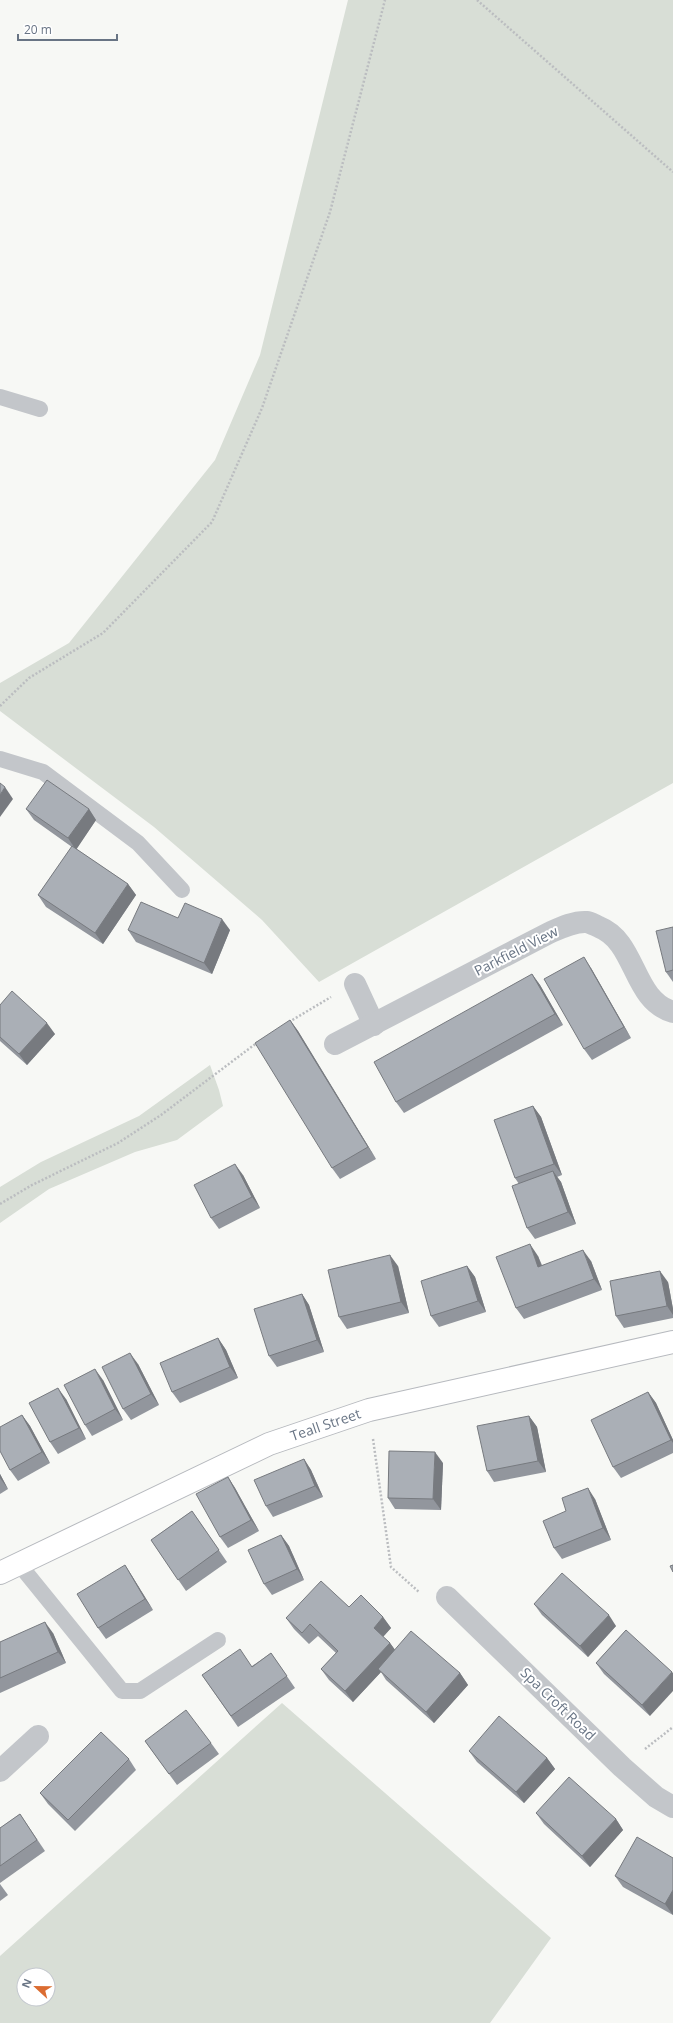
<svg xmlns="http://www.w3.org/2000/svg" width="673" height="2023" font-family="'Open Sans',sans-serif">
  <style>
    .green { fill: #d8ded6; fill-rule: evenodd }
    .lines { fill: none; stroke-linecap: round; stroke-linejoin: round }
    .secondary-casing { stroke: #b6b9be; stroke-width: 24 }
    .path { stroke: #bbbdc0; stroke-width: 2.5; stroke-dasharray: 2 2; stroke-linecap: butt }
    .lane { stroke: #c3c6ca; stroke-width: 16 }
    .street { stroke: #c3c6ca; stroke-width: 22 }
    .secondary { stroke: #fff; stroke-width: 22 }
    .wall { fill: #92969d }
    .shaded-wall { fill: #777a7f }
    .building { fill: #aaafb6; stroke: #777a7f }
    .labels { text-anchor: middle; stroke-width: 4; stroke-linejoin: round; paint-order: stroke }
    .street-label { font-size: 14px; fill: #687484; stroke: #fff }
  </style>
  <rect width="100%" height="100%" fill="#f7f8f5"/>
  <g class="green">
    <polygon points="348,0 673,0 673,783 319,982 262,920 154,827 0,711 0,683 69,643 215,460 260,355"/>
    <polygon points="210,1065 219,1090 223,1106 177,1140 135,1152 49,1189 0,1223 0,1187 41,1162 139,1116"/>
    <path d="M282,1703L551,1938L490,2023H0V1956ZM24,1975H48V1999H24Z"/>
  </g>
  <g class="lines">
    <defs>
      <g id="secondary">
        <path id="s1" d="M0,1573L269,1444L369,1410L673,1342"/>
      </g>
    </defs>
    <use href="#secondary" class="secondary-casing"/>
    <g class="path">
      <polyline points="477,0 673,172"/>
      <polyline points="0,706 29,678 103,633 212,522 262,408 330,212 385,0"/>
      <polyline points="289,1022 331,997"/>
      <polyline points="0,1204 32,1185 118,1143 161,1115 258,1042"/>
      <polyline points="373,1439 391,1567 419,1592"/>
      <polyline points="645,1749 673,1727"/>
    </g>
    <g class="lane">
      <polyline points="0,397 40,409"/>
      <polyline points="0,759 43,772 138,843 182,890"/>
      <polyline points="19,1564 122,1691 140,1691 218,1640"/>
    </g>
    <g class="street">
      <polyline points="355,984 374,1025"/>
      <path d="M335,1044L549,933C560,928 574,921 587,922C591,923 595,925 599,927C637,942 632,1000 673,1012"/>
      <polyline points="447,1597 622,1767 656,1797 673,1807"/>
      <polyline points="0,1771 38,1736"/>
    </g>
    <use href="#secondary" class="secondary"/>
  </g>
  <g class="wall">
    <polygon points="26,809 89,809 96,820 76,849 128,884 136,895 103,944 46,907 38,895 72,847 34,820"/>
    <polygon points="178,918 230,930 212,974 136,942 128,930"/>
    <polygon points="673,927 673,982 666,972"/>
    <polygon points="591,968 631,1038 592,1060 584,1049"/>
    <polygon points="532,974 540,985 563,1025 404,1113 396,1102"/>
    <polygon points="0,1005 55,1034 27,1065 0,1041"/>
    <polygon points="290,1020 298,1031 376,1159 340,1179 332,1168"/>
    <polygon points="533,1106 541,1117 562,1175 557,1177 561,1182 576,1224 535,1239 527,1228 519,1184 515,1178"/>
    <polygon points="243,1175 260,1208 219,1229 211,1218"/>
    <polygon points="538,1256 542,1265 591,1261 602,1290 524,1319 516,1308"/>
    <polygon points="398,1266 409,1313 347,1329 339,1317"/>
    <polygon points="467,1266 475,1277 486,1312 439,1327 431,1316"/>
    <polygon points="668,1282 673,1309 673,1318 624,1328 616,1316"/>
    <polygon points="302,1294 309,1305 324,1352 277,1367 269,1356"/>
    <polygon points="218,1338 226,1350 238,1378 180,1403 172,1392"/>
    <polygon points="138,1364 159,1405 131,1420 123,1409"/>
    <polygon points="103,1380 123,1420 92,1436 85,1425"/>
    <polygon points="648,1392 656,1403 673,1440 673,1453 621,1478 613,1467"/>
    <polygon points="66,1399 86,1439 58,1454 50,1442"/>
    <polygon points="22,1415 30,1426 50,1463 18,1481 10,1470"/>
    <polygon points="529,1416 537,1427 546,1472 494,1482 487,1471"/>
    <polygon points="304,1459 311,1470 323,1497 273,1517 266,1506"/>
    <polygon points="443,1463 441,1510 395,1509 388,1498"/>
    <polygon points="0,1474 8,1489 0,1494"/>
    <polygon points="228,1477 235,1488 259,1531 228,1548 220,1537"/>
    <polygon points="595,1499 611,1540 562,1559 554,1548"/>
    <polygon points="192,1511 227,1562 186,1591 151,1540"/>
    <polygon points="281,1535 289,1546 304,1580 272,1595 264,1584"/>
    <polygon points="125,1565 132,1576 153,1610 106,1639 98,1628"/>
    <polygon points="534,1604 616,1626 588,1657 542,1615"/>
    <polygon points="349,1607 383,1617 391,1628 383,1637 390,1643 395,1650 460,1673 468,1685 434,1723 386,1680 381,1672 353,1702 329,1680 321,1669 336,1653 318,1636 309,1644 294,1629 286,1618"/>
    <polygon points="626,1630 650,1716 604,1674 596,1663"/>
    <polygon points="53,1633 66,1663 0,1693 0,1642"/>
    <polygon points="271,1653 295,1688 238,1727 202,1675 252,1666"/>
    <polygon points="145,1741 211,1743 219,1754 177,1785"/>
    <polygon points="469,1751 547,1758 555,1769 524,1803 477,1762"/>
    <polygon points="129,1759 136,1770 75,1831 48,1804 40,1793"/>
    <polygon points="536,1813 616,1819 623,1830 590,1867 544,1824"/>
    <polygon points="20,1814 45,1851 0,1883 0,1828"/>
    <polygon points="673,1858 673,1915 623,1887 615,1876"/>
    <polygon points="0,1884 8,1895 0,1901"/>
  </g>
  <g class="shaded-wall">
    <polygon points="5,787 13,799 0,817 0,795"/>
    <polygon points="89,809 96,820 76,850 68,838"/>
    <polygon points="128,884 136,895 103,944 95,933"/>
    <polygon points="222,919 230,930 212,974 204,963"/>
    <polygon points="584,957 591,968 631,1038 624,1027"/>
    <polygon points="532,974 540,985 563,1025 555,1014"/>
    <polygon points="290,1020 298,1031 376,1159 368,1147"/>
    <polygon points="47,1023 55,1034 27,1065 19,1054"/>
    <polygon points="533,1106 541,1117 562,1175 554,1164"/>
    <polygon points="235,1164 243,1175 260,1208 252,1197"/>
    <polygon points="553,1171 561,1182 576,1224 568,1212"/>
    <polygon points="530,1244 538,1256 546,1278 538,1267"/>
    <polygon points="583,1250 591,1261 602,1290 594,1279"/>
    <polygon points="390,1255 398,1266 409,1313 401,1302"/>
    <polygon points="467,1266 475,1277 486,1312 478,1301"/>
    <polygon points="660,1271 668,1282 673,1309 673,1315 667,1306"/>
    <polygon points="302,1294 309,1305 324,1352 317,1340"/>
    <polygon points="218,1338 226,1350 238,1378 230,1367"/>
    <polygon points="130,1353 138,1364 159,1405 151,1394"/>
    <polygon points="95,1369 103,1380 123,1420 115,1409"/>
    <polygon points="58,1388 66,1399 86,1439 79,1428"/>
    <polygon points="648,1392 656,1403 673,1440 673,1443 671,1440"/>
    <polygon points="22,1415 30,1426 50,1463 42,1452"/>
    <polygon points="529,1416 537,1427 546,1472 538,1461"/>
    <polygon points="435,1452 443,1463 441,1510 433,1499"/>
    <polygon points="304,1459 311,1470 323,1497 315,1486"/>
    <polygon points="0,1474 8,1489 0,1478"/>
    <polygon points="228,1477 235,1488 259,1531 251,1520"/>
    <polygon points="588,1488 595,1499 611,1540 603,1528"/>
    <polygon points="281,1535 289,1546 304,1580 297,1569"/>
    <polygon points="125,1565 132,1576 153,1610 145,1599"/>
    <polygon points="609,1615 616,1626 588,1657 580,1646"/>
    <polygon points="383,1617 391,1628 381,1639 374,1628"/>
    <polygon points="45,1622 53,1633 66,1663 58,1652"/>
    <polygon points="390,1643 398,1654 378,1669 381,1672 353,1702 345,1691"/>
    <polygon points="672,1672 673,1673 673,1691 650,1716 642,1705"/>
    <polygon points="460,1673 468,1685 434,1723 426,1712"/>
    <polygon points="547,1758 555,1769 524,1803 516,1792"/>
    <polygon points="616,1819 623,1830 590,1867 582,1856"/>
    <polygon points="673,1890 673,1915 665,1904"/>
  </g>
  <g class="building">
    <polygon points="47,780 89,809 68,838 26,809"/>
    <polygon points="0,783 5,787 0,795"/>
    <polygon points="72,846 128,884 95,933 38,895"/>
    <polygon points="141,902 178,918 185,903 222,919 204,963 128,930"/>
    <polygon points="673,927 673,970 666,972 656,931"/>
    <polygon points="584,957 624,1027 584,1049 544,979"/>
    <polygon points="532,974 555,1014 396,1102 374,1062"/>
    <polygon points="12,991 47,1023 19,1054 0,1037 0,1005"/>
    <polygon points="290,1020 368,1147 332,1168 255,1043"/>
    <polygon points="533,1106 554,1164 515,1178 494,1120"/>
    <polygon points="235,1164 252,1197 211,1218 194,1185"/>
    <polygon points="553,1171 568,1212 527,1228 512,1186"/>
    <polygon points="530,1244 538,1267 583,1250 594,1279 516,1308 496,1257"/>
    <polygon points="390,1255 401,1302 339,1317 328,1270"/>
    <polygon points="467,1266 478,1301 431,1316 421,1281"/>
    <polygon points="660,1271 667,1306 616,1316 610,1281"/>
    <polygon points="302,1294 317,1340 269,1356 254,1309"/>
    <polygon points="218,1338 230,1367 172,1392 160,1363"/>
    <polygon points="130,1353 151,1394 123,1409 102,1367"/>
    <polygon points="95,1369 115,1409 85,1425 64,1385"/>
    <polygon points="58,1388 79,1428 50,1442 29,1403"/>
    <polygon points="648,1392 671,1440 613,1467 591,1420"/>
    <polygon points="22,1415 42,1452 10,1470 0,1451 0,1427"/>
    <polygon points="529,1416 538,1461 487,1471 477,1426"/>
    <polygon points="389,1451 435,1452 433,1499 388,1498"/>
    <polygon points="304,1459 315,1486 266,1506 254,1480"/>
    <polygon points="228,1477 251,1520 220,1537 196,1494"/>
    <polygon points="588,1488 603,1528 554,1548 543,1521 566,1511 562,1498"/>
    <polygon points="192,1511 219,1550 178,1580 151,1540"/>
    <polygon points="281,1535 297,1569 264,1584 248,1550"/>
    <polygon points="125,1565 145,1599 98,1628 77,1594"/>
    <polygon points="673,1565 673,1572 670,1566"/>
    <polygon points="562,1573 609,1615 580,1646 534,1604"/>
    <polygon points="321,1581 349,1607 361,1595 383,1617 374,1628 390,1643 345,1691 321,1669 338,1651 310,1624 302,1633 286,1618"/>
    <polygon points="45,1622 58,1652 0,1678 0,1642"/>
    <polygon points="626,1630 672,1672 642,1705 596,1663"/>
    <polygon points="411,1631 460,1673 426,1712 378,1669"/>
    <polygon points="240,1649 252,1667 271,1653 287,1676 231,1716 202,1675"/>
    <polygon points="186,1710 211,1743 169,1774 145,1741"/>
    <polygon points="499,1716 547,1758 516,1792 469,1751"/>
    <polygon points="101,1732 129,1759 68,1820 40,1793"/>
    <polygon points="569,1777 616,1819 582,1856 536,1813"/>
    <polygon points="20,1814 37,1840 0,1866 0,1828"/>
    <polygon points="637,1837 673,1858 673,1890 665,1904 615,1876"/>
  </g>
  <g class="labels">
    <g class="street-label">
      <text transform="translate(516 951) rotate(-27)" y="5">Parkfield View</text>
      <text dy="5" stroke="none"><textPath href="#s1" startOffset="358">Teall Street</textPath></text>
      <text transform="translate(558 1704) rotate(44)" y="5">Spa Croft Road</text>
    </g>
  </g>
  <g transform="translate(36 1987) rotate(292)"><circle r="19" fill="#ffffff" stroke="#c3c7ce"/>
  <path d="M0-3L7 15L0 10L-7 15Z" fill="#db6c31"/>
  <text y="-6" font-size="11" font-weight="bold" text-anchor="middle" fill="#687484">N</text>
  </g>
  <path d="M18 34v6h99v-6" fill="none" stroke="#687484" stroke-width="2"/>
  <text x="24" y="34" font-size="12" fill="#687484" stroke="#ffffff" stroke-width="3" paint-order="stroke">20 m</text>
</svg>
